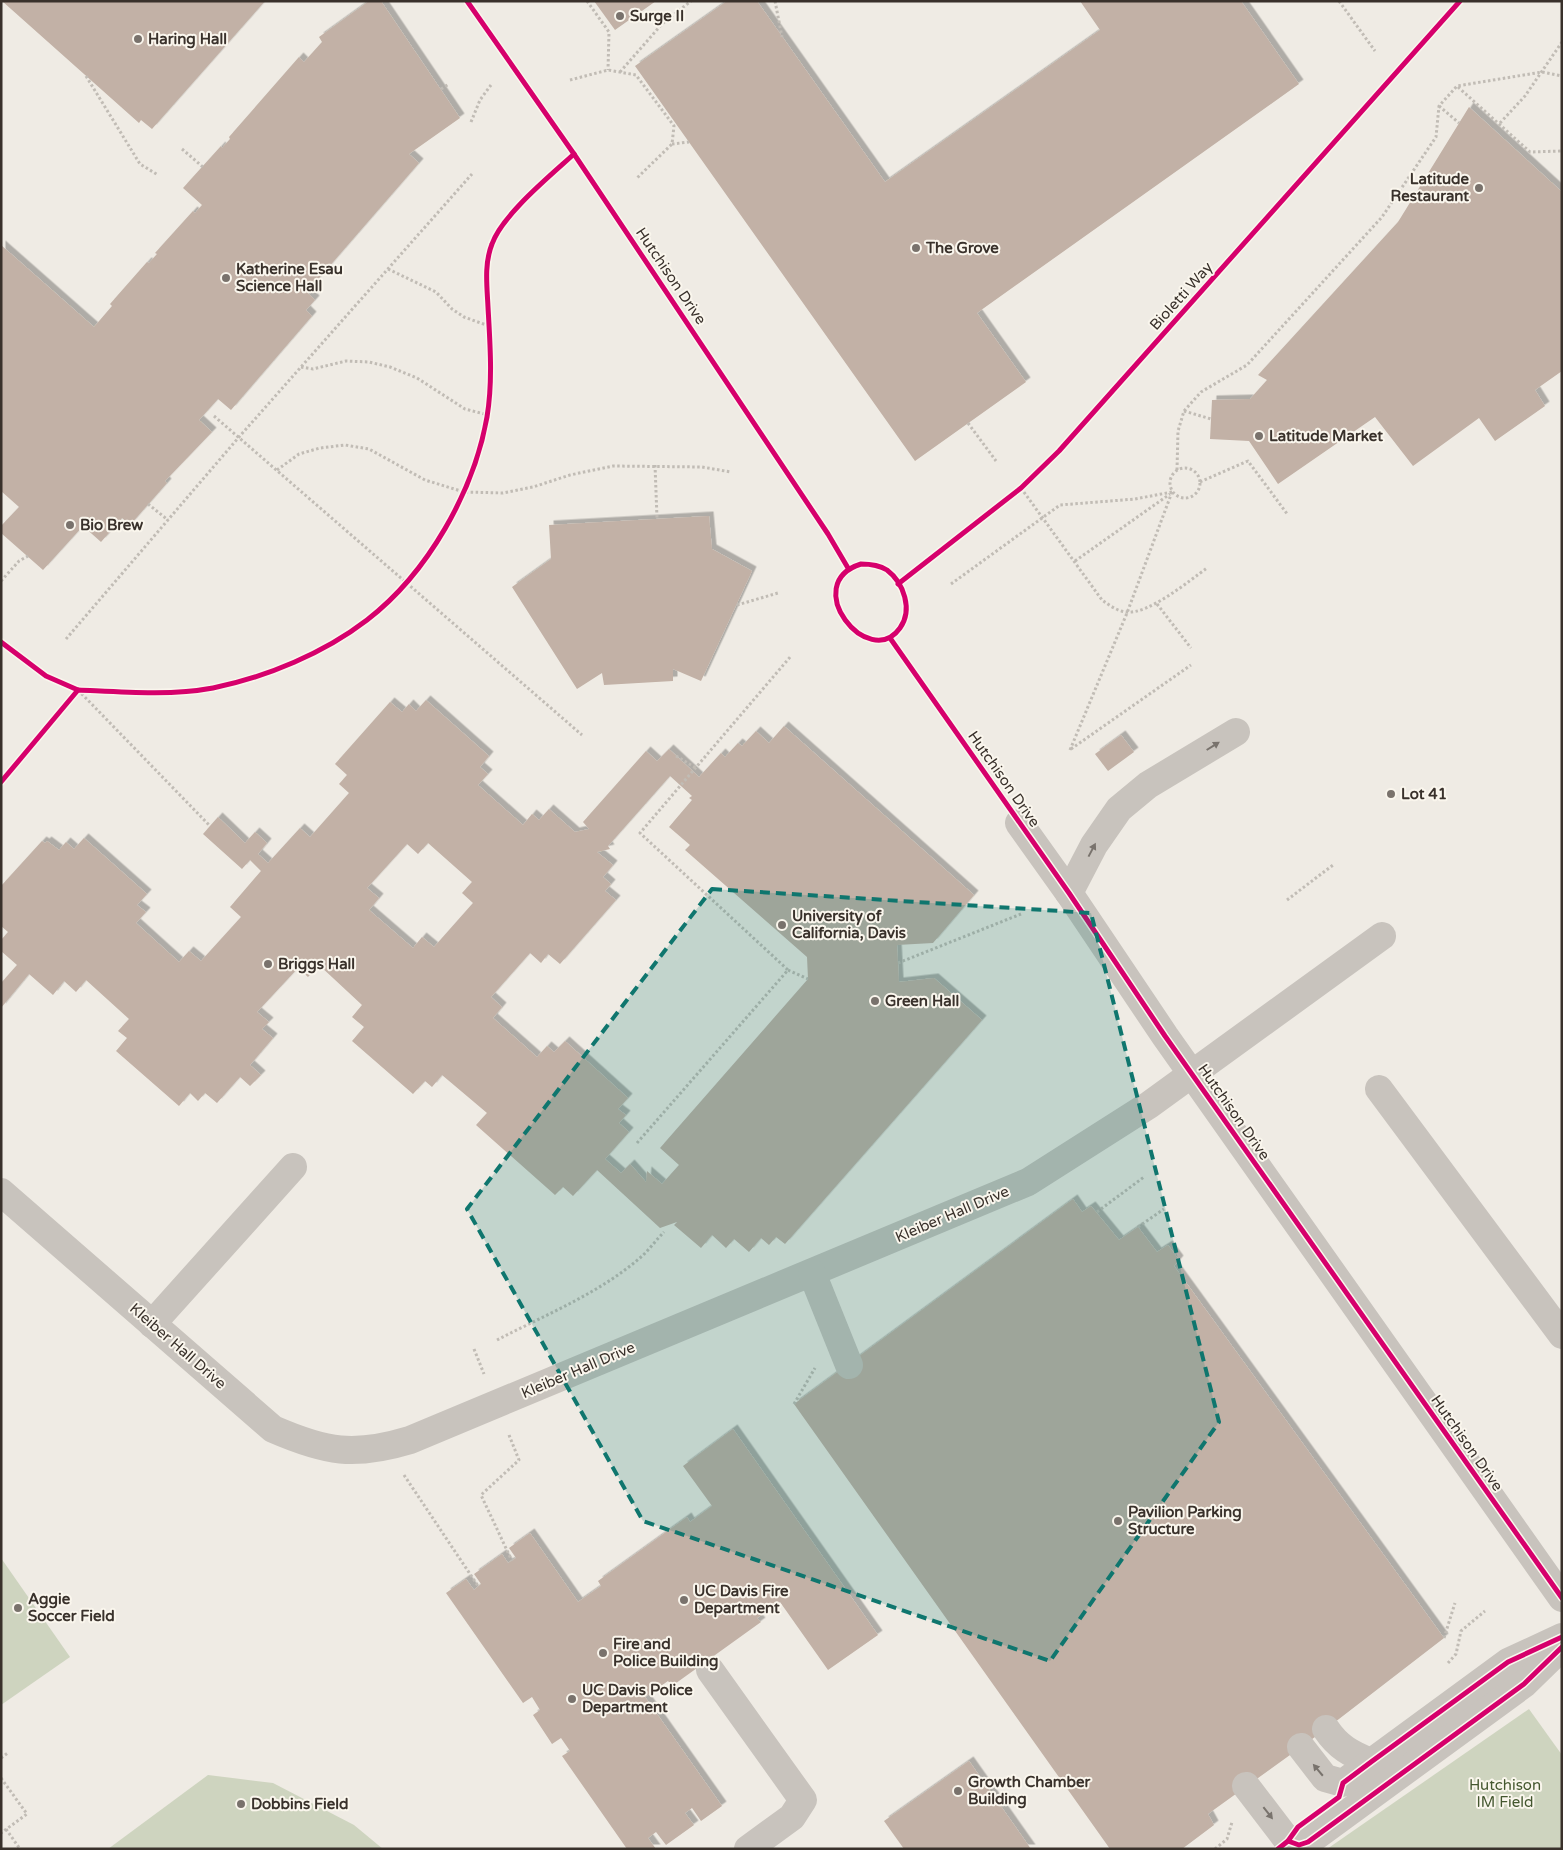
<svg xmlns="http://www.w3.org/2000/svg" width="1563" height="1850" font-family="'Varela Round',sans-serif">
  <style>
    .green { fill: #ced4bf }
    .building { fill: #c2b1a6; fill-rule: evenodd; filter: url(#shadow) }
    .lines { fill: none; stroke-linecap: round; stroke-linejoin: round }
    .path { stroke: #c1bcb5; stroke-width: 3; stroke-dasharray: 2.5 2.5; stroke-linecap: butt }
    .minor { stroke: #c8c3bd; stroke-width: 28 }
    .cycleway-casing { stroke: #faf6ed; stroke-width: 8 }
    .cycleway { stroke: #d6006c; stroke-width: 5 }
    .oneway { fill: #79736d }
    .marked { fill: #0f766e; fill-opacity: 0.2; stroke: #0f766e; stroke-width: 4; stroke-dasharray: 10 6; stroke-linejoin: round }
    .poi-dot { fill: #79726c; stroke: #faf6ed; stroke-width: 2 }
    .labels { text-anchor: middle; stroke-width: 4; stroke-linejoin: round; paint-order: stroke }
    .poi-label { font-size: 15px; font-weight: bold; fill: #39312b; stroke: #faf6ed; text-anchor: start }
    .street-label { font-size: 15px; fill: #39312b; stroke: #faf6ed }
    .park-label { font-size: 15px; fill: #44572f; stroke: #faf6ed }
  </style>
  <defs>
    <filter id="shadow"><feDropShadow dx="4.5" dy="-4.5" stdDeviation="0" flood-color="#0004"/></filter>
  </defs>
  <rect width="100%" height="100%" fill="#efebe4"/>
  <g class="green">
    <polygon points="1,1558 70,1657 1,1705"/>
    <polygon points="1529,1709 1562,1755 1562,1849 1327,1849"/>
    <polygon points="208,1775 273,1783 354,1825 383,1849 108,1849"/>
  </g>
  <g class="building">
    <polygon points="2,1 265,1 152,129 141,120 139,123"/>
    <polygon points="369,1 381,1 460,118 409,154 419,163 307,292 315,300 306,310 312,316 231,410 218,399 199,420 212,432 165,481 167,483 130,525 122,518 101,542 83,526 43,570 1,533 1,526 19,507 1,491 1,245 94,327 112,306 110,304 147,262 149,263 157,254 155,253 193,211 195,213 202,205 183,188 221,146 222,148 230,139 229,137 299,57 304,62 322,42 319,37"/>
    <polygon points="594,1 656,1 615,30"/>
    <polygon points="727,1 757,1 885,182 1100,30 1080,1 1241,1 1299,84 977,313 1026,382 915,461 635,66"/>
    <polygon points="1469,107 1562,192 1562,371 1535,390 1545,406 1495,441 1479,418 1413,466 1375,417 1278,484 1249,441 1210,439 1212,400 1250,399 1267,380 1258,375 1398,222"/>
    <polygon points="709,516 712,549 752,571 701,681 673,669 673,681 604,685 602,673 577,689 512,587 551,559 549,525"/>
    <path d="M426,700L489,756L480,767L488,774L478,785L523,825L532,814L539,820L549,809L575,832L589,829L583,822L646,751L657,761L669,749L699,777L721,753L725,757L738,743L742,746L756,731L769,743L784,726L974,895L933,943L897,945L898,963L899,982L934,978L982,1020L785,1244L776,1237L769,1245L761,1238L749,1252L734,1239L726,1248L712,1235L701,1248L674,1225L677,1222L660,1228L597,1170L573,1196L563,1187L555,1195L476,1125L487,1113L442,1075L432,1087L425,1081L413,1094L352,1041L364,1027L352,1017L362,1005L319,965L308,977L298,968L257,1012L269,1022L262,1029L273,1038L250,1065L261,1075L250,1086L240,1077L217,1103L205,1093L198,1101L190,1093L179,1106L116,1051L127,1038L118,1031L129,1019L86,980L76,992L64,981L53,995L29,974L1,1008V983L17,965L1,951V940L8,932L1,926V886L42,841L45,843L47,841L59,850L66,842L74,849L84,838L147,894L137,905L146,912L136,923L179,962L189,951L201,961L241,917L230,907L261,871L250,860L242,869L203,834L210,826L218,817L245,843L255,832L267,843L258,854L268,863L300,828L310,837L349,793L339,784L347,775L335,764L390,702L402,712L409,704L416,711ZM670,776L692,796L689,798L692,800L669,827L690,845L685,850L807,957L808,979L660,1148L679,1165L662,1184L647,1171L646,1182L630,1164L621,1173L605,1159L629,1132L619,1123L626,1115L618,1109L628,1098L565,1041L554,1052L547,1046L537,1057L493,1018L502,1007L491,997L530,953L541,963L548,954L560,964L616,900L605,891L611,884L603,877L613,865L597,852L610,849L608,846ZM428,843L472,882L462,893L473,903L434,947L422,937L413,948L369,910L379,898L367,888L407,844L418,854Z"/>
    <polygon points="1121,735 1134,752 1108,771 1095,754"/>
    <polygon points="1073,1199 1082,1212 1091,1206 1119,1240 1138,1227 1157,1252 1168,1245 1179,1260 1174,1266 1444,1638 1326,1729 1208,1814 1214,1825 1182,1849 1110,1849 794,1404"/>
    <polygon points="733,1429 878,1635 828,1670 780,1602 757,1618 761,1622 672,1686 668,1681 645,1697 722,1806 701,1821 692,1808 685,1813 694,1825 666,1845 656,1832 648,1838 656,1849 627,1849 562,1756 570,1751 561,1738 552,1744 533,1715 540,1710 532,1697 523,1703 446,1593 466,1579 474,1590 481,1584 474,1574 502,1554 508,1563 516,1558 509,1548 530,1533 578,1602 601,1586 598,1581 687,1517 690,1522 712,1506 683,1466"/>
    <polygon points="969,1761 1031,1849 904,1849 884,1821"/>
  </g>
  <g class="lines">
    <g class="path">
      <polyline points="587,1 609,32 608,70"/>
      <polyline points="775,1 782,37"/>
      <polyline points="1339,1 1375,51"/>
      <polyline points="620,72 662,24 691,1"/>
      <polyline points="86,76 140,164 158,175"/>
      <polyline points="570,80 608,70 636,75 674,126 672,144 637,178"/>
      <polyline points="1458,87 1530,152 1562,151"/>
      <polyline points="441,89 449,84"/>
      <polyline points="1439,106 1459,123"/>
      <polyline points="471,122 480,100 491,85"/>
      <polyline points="1500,123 1525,96 1562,42"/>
      <polyline points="672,144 689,142"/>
      <polyline points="182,149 203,167"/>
      <polyline points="388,269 436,292 452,309 464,317 489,326"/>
      <polyline points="301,367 313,369 346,361 369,362 390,367 417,378 465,409 488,415"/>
      <polyline points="1184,411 1211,419"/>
      <polyline points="214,416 582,735"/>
      <polyline points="968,423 996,461"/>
      <polyline points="655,465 657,518"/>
      <circle cx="1185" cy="483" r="15"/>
      <polyline points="277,470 299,454 320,448 345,445 369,449 425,480 464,492 503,493 533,487 570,475 613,466 702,467 731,472"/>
      <polyline points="1177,470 1178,431 1184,411 1201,392 1247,365 1382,217 1436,137 1439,106 1457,86 1542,72 1562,76"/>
      <polyline points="1200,482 1248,461 1288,515"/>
      <path d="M1021,488L1102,600C1109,605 1117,611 1126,612C1148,615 1189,581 1207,568"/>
      <polyline points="148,504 168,520"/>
      <polyline points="1075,561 1170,494"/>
      <polyline points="1,581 19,561 28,556"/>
      <polyline points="951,584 1060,505 1135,499 1172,492"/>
      <polyline points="1157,604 1191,648"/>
      <polyline points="737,605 778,593"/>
      <polyline points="66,639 239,437 472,174"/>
      <polyline points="78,690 210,826"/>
      <polyline points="1071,749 1191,665"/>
      <polyline points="1070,750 1127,613 1172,492"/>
      <polyline points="676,756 696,768"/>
      <polyline points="1287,900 1333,865"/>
      <polyline points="898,963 1021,914"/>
      <polyline points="788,970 808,979"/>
      <polyline points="637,1143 788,970 640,833 791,656"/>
      <polyline points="1097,1212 1144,1177"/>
      <polyline points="1138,1227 1164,1209"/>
      <path d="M497,1340C545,1315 600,1293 641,1257C649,1250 656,1240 664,1232"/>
      <polyline points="474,1349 484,1374"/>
      <polyline points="794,1404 815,1368"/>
      <polyline points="509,1435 519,1460 481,1495 512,1561"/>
      <polyline points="404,1475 478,1586"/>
      <polyline points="1444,1638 1455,1603"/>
      <polyline points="1448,1663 1456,1654 1461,1631 1485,1611"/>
      <polyline points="1,1758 9,1752"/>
      <polyline points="1,1778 27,1814 1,1833"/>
      <polyline points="6,1829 20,1849"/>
      <polyline points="1215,1849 1227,1839 1232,1822"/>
    </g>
    <g class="minor">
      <polyline points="1019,823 1069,893 1165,1036 1562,1598"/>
      <polyline points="1069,893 1094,845 1119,809 1148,785 1236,732"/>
      <polyline points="1379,1089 1562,1335"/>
      <path d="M1,1192L273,1429C326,1452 354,1457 410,1440L1028,1182L1149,1105L1382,936"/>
      <polyline points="812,1273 849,1365"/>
      <polyline points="152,1324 293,1167"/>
      <polyline points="710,1670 803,1800 792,1817 748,1849"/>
      <path d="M1326,1729C1338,1747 1351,1754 1371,1762"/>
      <polyline points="1301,1747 1325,1778 1343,1783 1508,1662 1562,1637"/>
      <polyline points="1246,1786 1288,1841 1299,1845 1308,1842 1524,1684 1562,1647"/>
    </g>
    <defs>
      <g id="cycleway">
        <polyline points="467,1 574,154 828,534 848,568"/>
        <path d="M861,564C870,564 879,565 887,570C904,583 913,610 900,628C869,672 798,584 861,564Z"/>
        <polyline points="898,584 1021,488 1059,451 1460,1"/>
        <polyline points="890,638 1069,893 1165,1036 1562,1598"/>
        <polyline points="1,642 46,676 78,690"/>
        <path d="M1,782L78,690C122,692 170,696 213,688C267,677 324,653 367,620C428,573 474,491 487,417C493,381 490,343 488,307C487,286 484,264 492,244C502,215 551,175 574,154"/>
        <polyline points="1288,1841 1299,1845 1308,1842 1524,1684 1562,1647"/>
        <polyline points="1278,1849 1288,1841 1298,1827 1339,1797 1343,1783 1371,1762 1508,1662 1562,1637"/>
      </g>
    </defs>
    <use href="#cycleway" class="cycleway-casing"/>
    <use href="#cycleway" class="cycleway"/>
  </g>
  <defs><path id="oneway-solid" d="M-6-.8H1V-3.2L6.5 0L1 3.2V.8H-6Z" transform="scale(1.25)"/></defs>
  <g class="oneway">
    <use href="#oneway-solid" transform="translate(1213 746) rotate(-32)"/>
    <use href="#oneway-solid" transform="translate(1092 850) rotate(-62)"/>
    <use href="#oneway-solid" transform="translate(1318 1770) rotate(-130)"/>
    <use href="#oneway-solid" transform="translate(1268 1813) rotate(52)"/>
  </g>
  <path class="marked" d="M712,889L1091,913L1219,1422L1050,1661L643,1521L467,1209Z"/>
  <g class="poi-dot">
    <circle cx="620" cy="16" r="5"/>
    <circle cx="138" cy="39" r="5"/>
    <circle cx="1479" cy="188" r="5"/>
    <circle cx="916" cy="248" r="5"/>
    <circle cx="226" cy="278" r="5"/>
    <circle cx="1259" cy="436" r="5"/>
    <circle cx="70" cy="525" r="5"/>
    <circle cx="1391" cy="794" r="5"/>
    <circle cx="782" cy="925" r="5"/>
    <circle cx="268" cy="964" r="5"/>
    <circle cx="875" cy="1001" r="5"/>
    <circle cx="1118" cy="1521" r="5"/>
    <circle cx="684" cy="1600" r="5"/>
    <circle cx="18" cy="1608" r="5"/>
    <circle cx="603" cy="1653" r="5"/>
    <circle cx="572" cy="1699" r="5"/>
    <circle cx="958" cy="1791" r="5"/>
    <circle cx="241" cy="1804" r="5"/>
  </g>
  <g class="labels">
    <g class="poi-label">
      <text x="630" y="21">Surge II</text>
      <text x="148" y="44">Haring Hall</text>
      <text x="1469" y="184" text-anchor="end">Latitude<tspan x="1469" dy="17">Restaurant</tspan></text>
      <text x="926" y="253">The Grove</text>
      <text x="236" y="274">Katherine Esau<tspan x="236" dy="17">Science Hall</tspan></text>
      <text x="1269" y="441">Latitude Market</text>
      <text x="80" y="530">Bio Brew</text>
      <text x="1401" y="799">Lot 41</text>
      <text x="792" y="921">University of<tspan x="792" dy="17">California, Davis</tspan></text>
      <text x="278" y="969">Briggs Hall</text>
      <text x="885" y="1006">Green Hall</text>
      <text x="1128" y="1517">Pavilion Parking<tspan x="1128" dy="17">Structure</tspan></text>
      <text x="694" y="1596">UC Davis Fire<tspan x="694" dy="17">Department</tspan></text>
      <text x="28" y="1604">Aggie<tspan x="28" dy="17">Soccer Field</tspan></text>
      <text x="613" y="1649">Fire and<tspan x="613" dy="17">Police Building</tspan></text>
      <text x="582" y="1695">UC Davis Police<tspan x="582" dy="17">Department</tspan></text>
      <text x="968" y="1787">Growth Chamber<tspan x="968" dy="17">Building</tspan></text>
      <text x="251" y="1809">Dobbins Field</text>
    </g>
    <g class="street-label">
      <text transform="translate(671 276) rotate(56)" y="5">Hutchison Drive</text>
      <text transform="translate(1181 296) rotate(-48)" y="5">Bioletti Way</text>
      <text transform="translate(1004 779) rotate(55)" y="5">Hutchison Drive</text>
      <text transform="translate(1234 1112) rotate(55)" y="5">Hutchison Drive</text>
      <text transform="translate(952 1214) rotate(-23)" y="5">Kleiber Hall Drive</text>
      <text transform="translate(178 1346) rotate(41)" y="5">Kleiber Hall Drive</text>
      <text transform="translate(578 1370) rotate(-23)" y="5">Kleiber Hall Drive</text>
      <text transform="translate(1467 1443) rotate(55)" y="5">Hutchison Drive</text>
    </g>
    <g class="park-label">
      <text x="1505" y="1790">Hutchison<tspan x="1505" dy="17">IM Field</tspan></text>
    </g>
  </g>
  <rect width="1563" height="1850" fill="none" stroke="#39312b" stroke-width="5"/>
</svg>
